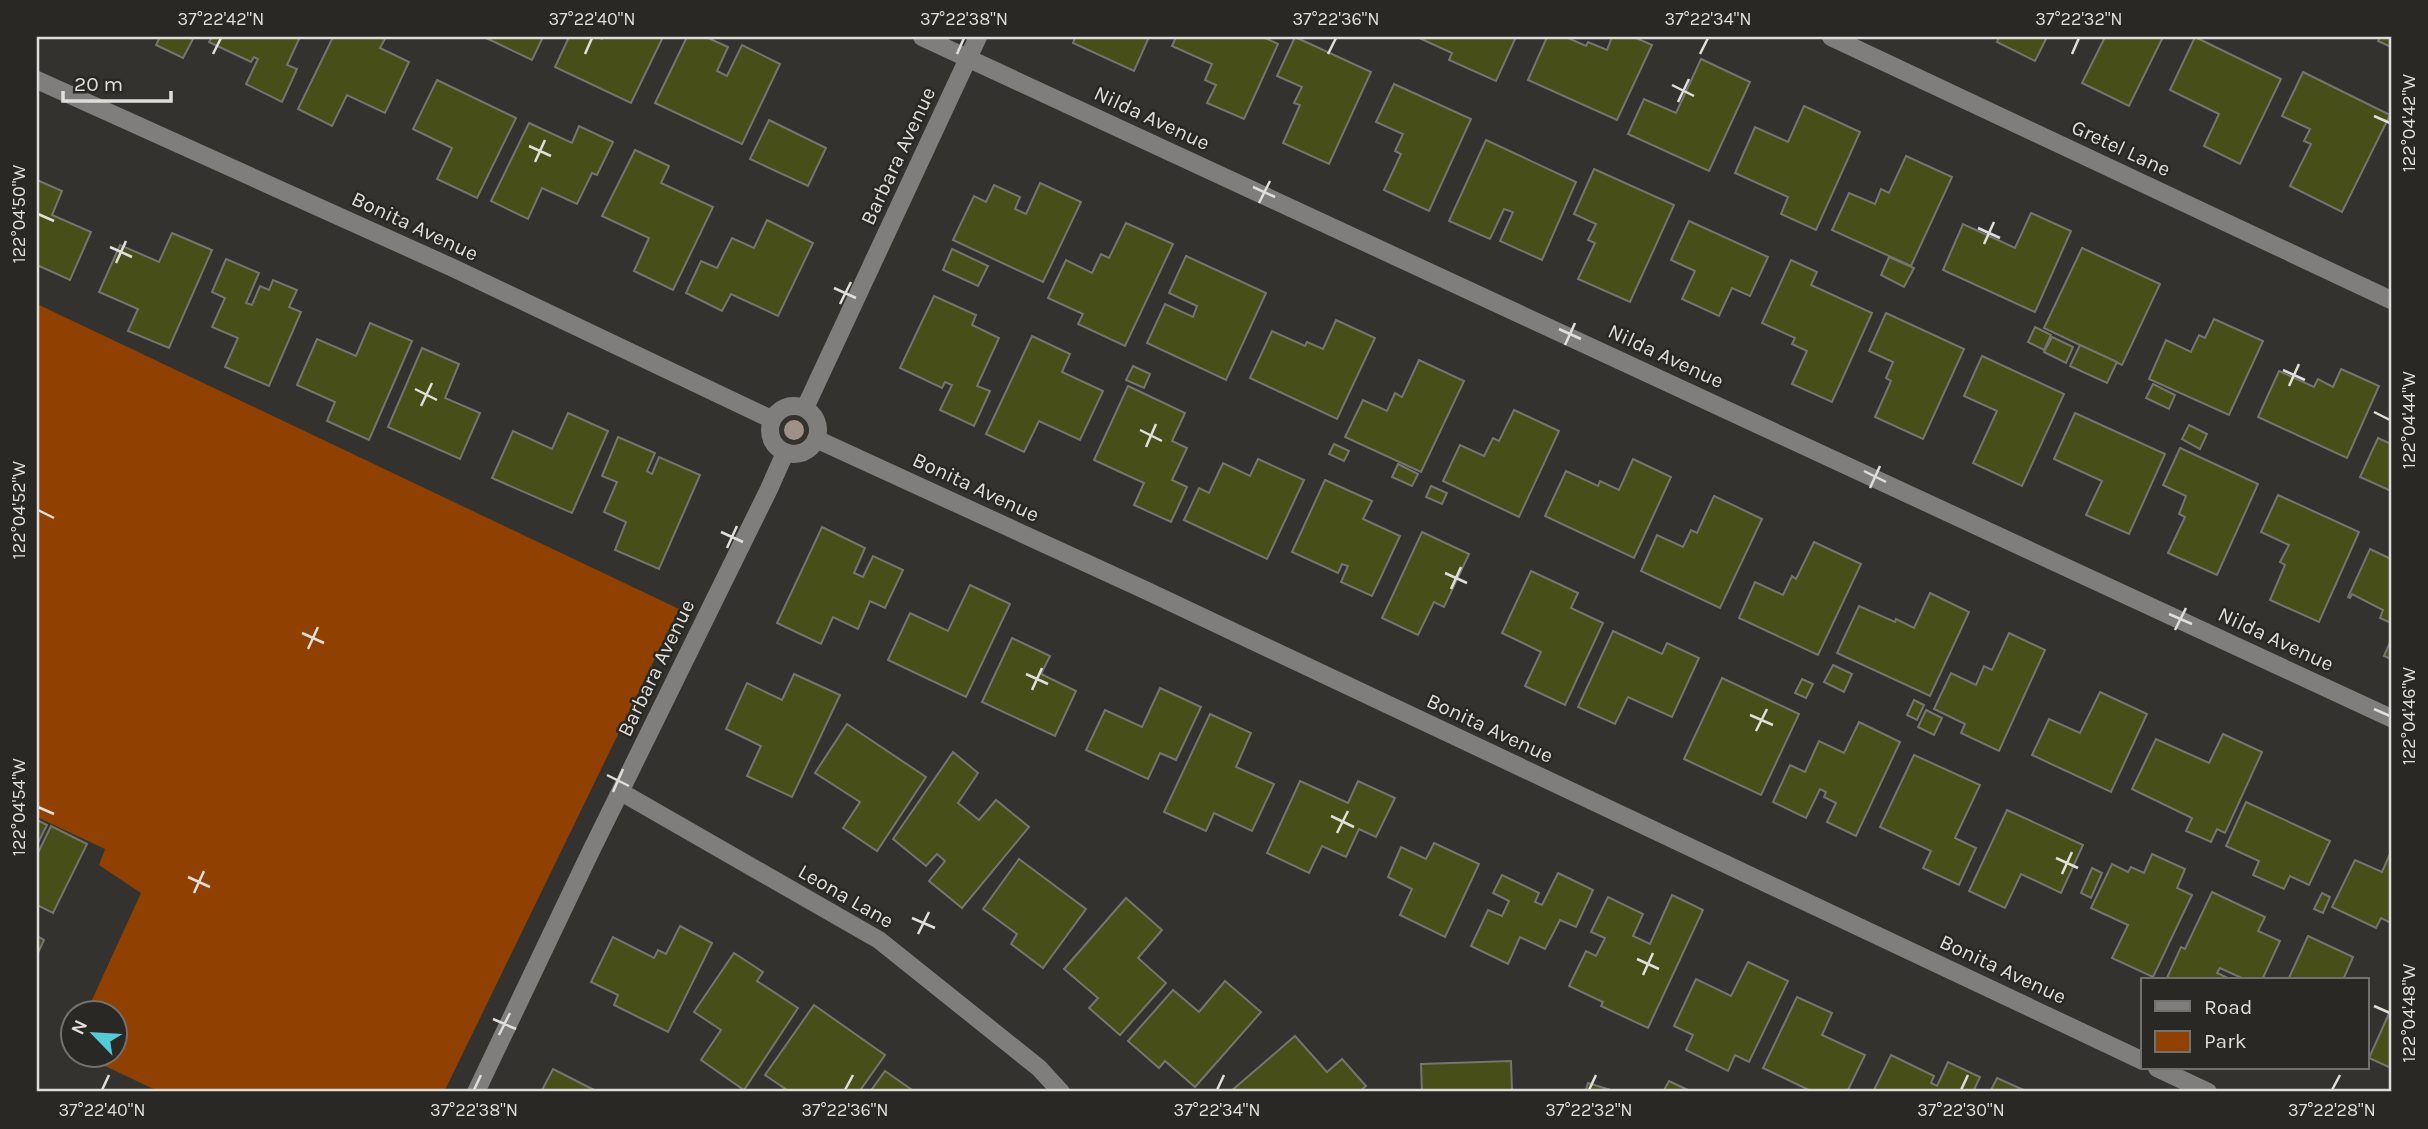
<svg xmlns="http://www.w3.org/2000/svg" width="2428" height="1129" font-family="Karla,sans-serif">
  <style>
    .green { fill: #904101 }
    .building { fill: #484e17; stroke: #747570; stroke-width: 2 }
    .lines { fill: none; stroke-linecap: round; stroke-linejoin: round }
    .minor { stroke: #807e7c; stroke-width: 18 }
    .tree { fill: #9f9188 }
    .ticks { fill: none; stroke: #dfdedb; stroke-width: 2.5 }
    .labels { text-anchor: middle; stroke-width: 5; stroke-linejoin: round; paint-order: stroke }
    .street-label { font-size: 21px; fill: #dfdedb; stroke: #2a2824 }
    .neatline { fill: none; stroke: #dfdedb; stroke-width: 2.5 }
    .ticks-label { font-size: 18px; text-anchor: middle; fill: #dfdedb }
  </style>
  <rect width="100%" height="100%" fill="#34322e"/>
  <polygon class="green" points="37,304 679,609 444,1092 160,1092 84,1056 116,1056 116,1014 86,1013 141,893 99,865 105,849 37,817"/>
  <g class="building">
    <polygon points="160,37 194,37 183,58 156,45"/>
    <polygon points="212,37 300,37 287,65 297,69 282,102 246,84 258,59 254,57 251,62 209,42"/>
    <polygon points="333,37 386,37 380,48 409,62 385,113 347,95 332,126 298,109"/>
    <polygon points="484,37 543,37 532,60"/>
    <polygon points="569,37 597,37 602,39 603,37 663,37 631,103 555,67"/>
    <polygon points="687,37 706,37 728,47 717,71 727,76 742,45 780,64 742,144 655,103"/>
    <polygon points="1075,37 1149,37 1134,71 1073,43"/>
    <polygon points="1176,37 1263,37 1278,44 1244,119 1207,103 1216,85 1205,80 1212,64 1172,46"/>
    <polygon points="1295,37 1371,72 1329,164 1283,143 1300,105 1294,103 1302,87 1277,76"/>
    <polygon points="1420,37 1516,37 1496,81 1449,60 1452,53 1419,38"/>
    <polygon points="1547,37 1566,37 1586,46 1588,42 1607,50 1612,37 1634,37 1652,45 1617,120 1528,80"/>
    <polygon points="1999,37 2047,37 2035,61 1997,42"/>
    <polygon points="2105,37 2163,37 2129,106 2082,83"/>
    <polygon points="2195,37 2281,79 2240,164 2204,146 2219,114 2170,90"/>
    <polygon points="2380,37 2391,37 2391,47 2378,41"/>
    <polygon points="1701,59 1750,82 1709,171 1628,134 1644,99 1676,113"/>
    <polygon points="2303,72 2390,115 2342,212 2290,186 2311,144 2304,141 2310,129 2282,116"/>
    <polygon points="437,80 516,118 477,198 437,179 452,148 413,129"/>
    <polygon points="1394,84 1471,119 1429,211 1384,190 1401,154 1395,151 1403,134 1376,122"/>
    <polygon points="1804,106 1860,132 1816,230 1781,214 1788,197 1735,173 1755,127 1788,142"/>
    <polygon points="769,120 826,148 808,186 750,159"/>
    <polygon points="529,123 572,143 579,126 613,142 597,175 592,173 577,204 542,188 528,219 491,201"/>
    <polygon points="1486,140 1576,182 1542,260 1500,241 1513,212 1504,209 1490,239 1449,221"/>
    <polygon points="635,150 669,166 661,183 713,207 673,290 634,271 649,238 602,216"/>
    <polygon points="1906,156 1952,177 1911,266 1832,230 1849,193 1875,204 1881,189 1889,193"/>
    <polygon points="1594,169 1674,205 1630,302 1578,279 1595,243 1588,240 1596,224 1574,214"/>
    <polygon points="37,180 62,191 52,215 91,232 70,280 37,265"/>
    <polygon points="1040,183 1081,202 1043,282 953,240 974,196 986,202 994,185 1020,197 1015,209 1026,214"/>
    <polygon points="2031,213 2071,231 2035,312 1943,270 1963,224 2015,248"/>
    <polygon points="767,220 813,243 778,316 731,294 722,311 686,293 701,261 717,268 732,238 754,248"/>
    <polygon points="1689,221 1768,257 1750,296 1732,288 1719,316 1682,299 1695,271 1671,260"/>
    <polygon points="1126,223 1173,244 1125,346 1078,324 1083,314 1048,298 1066,260 1092,273 1101,254 1109,258"/>
    <polygon points="172,233 212,250 169,348 128,331 138,309 99,292 120,245 159,262"/>
    <polygon points="2082,248 2160,284 2122,365 2044,328"/>
    <polygon points="952,249 988,266 978,286 943,270"/>
    <polygon points="1186,256 1266,293 1226,380 1147,343 1165,304 1193,317 1197,306 1169,293"/>
    <polygon points="1889,257 1914,268 1904,287 1881,275"/>
    <polygon points="226,259 259,273 246,303 252,305 260,286 269,290 273,280 297,290 289,307 301,312 269,386 225,367 238,338 212,327 225,298 212,292"/>
    <polygon points="1791,260 1817,272 1811,285 1872,313 1832,402 1792,384 1807,351 1792,344 1795,338 1762,323"/>
    <polygon points="934,296 976,315 972,325 999,338 977,386 990,391 974,426 940,410 952,385 945,382 942,388 900,368"/>
    <polygon points="1886,313 1964,349 1923,439 1875,417 1891,381 1886,378 1893,362 1869,351"/>
    <polygon points="2214,319 2263,341 2229,415 2149,379 2166,340 2191,352 2199,335 2205,338"/>
    <polygon points="1336,320 1375,338 1337,419 1250,378 1272,331 1305,346 1307,342 1323,349"/>
    <polygon points="370,323 412,341 369,440 327,421 335,402 297,385 317,339 356,356"/>
    <polygon points="2035,327 2051,335 2044,350 2028,342"/>
    <polygon points="1032,336 1070,354 1062,372 1103,391 1080,440 1039,421 1024,452 986,434"/>
    <polygon points="2052,337 2073,347 2066,363 2044,352"/>
    <polygon points="2080,345 2117,362 2107,383 2070,366"/>
    <polygon points="422,348 459,364 445,398 480,413 460,459 388,427"/>
    <polygon points="1982,356 2064,394 2022,486 1973,463 1997,411 1964,396"/>
    <polygon points="1419,360 1464,381 1421,472 1345,437 1363,400 1387,411 1395,393 1402,397"/>
    <polygon points="1133,366 1150,374 1144,388 1126,380"/>
    <polygon points="2341,369 2379,386 2347,458 2258,417 2279,371 2314,387 2318,379 2333,387"/>
    <polygon points="2153,384 2175,395 2169,409 2146,398"/>
    <polygon points="1128,386 1185,413 1172,441 1187,448 1172,480 1187,487 1171,522 1134,505 1144,483 1094,460"/>
    <polygon points="1514,410 1559,431 1519,517 1443,481 1460,445 1484,456 1493,438 1499,441"/>
    <polygon points="568,413 608,431 572,513 492,478 513,431 552,449"/>
    <polygon points="2075,413 2165,454 2129,534 2086,515 2102,481 2054,459"/>
    <polygon points="2189,425 2207,434 2200,449 2182,439"/>
    <polygon points="618,437 655,453 647,471 652,474 659,457 700,475 659,569 615,550 626,522 604,512 617,482 602,476"/>
    <polygon points="2378,438 2391,444 2391,491 2360,477"/>
    <polygon points="1334,444 1349,451 1344,461 1329,454"/>
    <polygon points="2180,448 2258,484 2217,575 2168,553 2185,517 2179,514 2186,496 2163,485"/>
    <polygon points="1258,459 1304,480 1267,559 1184,520 1199,488 1209,493 1223,463 1250,476"/>
    <polygon points="1633,459 1671,477 1634,558 1545,516 1566,471 1598,486 1600,481 1619,490"/>
    <polygon points="1398,464 1418,474 1412,486 1392,477"/>
    <polygon points="1325,480 1372,501 1363,519 1400,536 1372,596 1341,582 1348,566 1342,564 1338,573 1292,552"/>
    <polygon points="1431,486 1447,493 1442,504 1426,497"/>
    <polygon points="2278,495 2359,532 2319,622 2270,600 2285,565 2280,562 2289,545 2261,532"/>
    <polygon points="1714,496 1762,519 1720,608 1641,571 1657,535 1683,547 1691,530 1697,533"/>
    <polygon points="822,527 865,548 854,573 863,577 873,556 903,570 885,608 870,601 858,629 833,617 821,644 777,623"/>
    <polygon points="1422,532 1469,554 1444,607 1434,602 1418,635 1382,618"/>
    <polygon points="1814,542 1861,564 1818,655 1739,618 1755,582 1783,595 1792,576 1796,579"/>
    <polygon points="2370,549 2391,559 2391,623 2380,618 2383,610 2352,594 2350,598 2348,597"/>
    <polygon points="1531,571 1578,593 1571,608 1603,623 1565,705 1525,686 1541,652 1502,633"/>
    <polygon points="970,585 1010,604 966,697 888,660 910,613 948,631"/>
    <polygon points="1930,593 1969,612 1930,696 1837,653 1859,606 1895,622 1896,619 1914,628"/>
    <polygon points="1613,631 1662,654 1667,643 1699,658 1672,717 1628,697 1615,724 1578,707"/>
    <polygon points="2009,633 2045,650 1999,751 1961,733 1965,724 1934,709 1951,673 1976,685 1984,666 1992,670"/>
    <polygon points="1012,638 1050,656 1041,674 1076,691 1055,736 982,702"/>
    <polygon points="2391,640 2391,659 2384,656"/>
    <polygon points="1833,665 1852,674 1844,692 1824,682"/>
    <polygon points="794,674 840,695 792,797 747,776 761,746 726,729 747,683 782,700"/>
    <polygon points="1722,678 1799,714 1761,795 1684,759"/>
    <polygon points="1802,679 1813,684 1806,698 1795,693"/>
    <polygon points="1160,688 1201,707 1176,760 1160,753 1148,779 1086,750 1105,710 1142,727"/>
    <polygon points="2100,692 2147,714 2111,792 2032,755 2049,719 2080,733"/>
    <polygon points="1914,700 1924,705 1917,720 1907,715"/>
    <polygon points="1926,710 1942,718 1934,735 1918,727"/>
    <polygon points="1210,714 1251,733 1236,767 1274,784 1252,831 1214,813 1206,831 1164,812"/>
    <polygon points="1859,722 1900,742 1856,836 1827,822 1836,803 1824,797 1826,792 1820,789 1806,818 1773,802 1790,765 1805,772 1819,741 1844,753"/>
    <polygon points="847,724 926,777 877,851 843,828 860,802 815,773"/>
    <polygon points="2223,734 2262,752 2225,833 2217,829 2211,842 2186,831 2192,818 2132,789 2156,739 2209,763"/>
    <polygon points="953,752 978,773 958,803 979,820 996,800 1029,827 962,908 929,881 945,861 937,854 926,866 893,839"/>
    <polygon points="1914,755 1980,785 1955,838 1976,848 1959,885 1923,868 1931,851 1880,827"/>
    <polygon points="1300,781 1348,803 1358,781 1395,798 1376,837 1359,829 1346,857 1322,846 1309,873 1267,853"/>
    <polygon points="2246,802 2330,841 2309,885 2290,876 2284,889 2253,875 2259,861 2226,846"/>
    <polygon points="2007,810 2083,845 2061,893 2021,874 2005,908 1969,891"/>
    <polygon points="37,820 47,825 37,845"/>
    <polygon points="51,826 87,844 53,913 37,905 37,855"/>
    <polygon points="1434,843 1479,864 1445,937 1400,915 1412,889 1388,877 1401,847 1426,859"/>
    <polygon points="2152,854 2185,869 2177,888 2192,895 2153,977 2112,958 2128,925 2091,908 2112,864 2128,872 2131,867 2144,873"/>
    <polygon points="2389,856 2391,857 2391,923 2381,918 2376,928 2332,907 2355,860 2382,872"/>
    <polygon points="1019,859 1086,909 1043,968 1011,944 1017,934 983,909"/>
    <polygon points="2092,868 2102,873 2091,898 2081,893"/>
    <polygon points="1558,873 1593,890 1576,927 1560,920 1545,949 1520,937 1508,964 1471,946 1488,910 1502,916 1509,901 1493,893 1502,875 1539,893 1535,902 1542,905"/>
    <polygon points="2212,892 2265,917 2258,931 2280,941 2262,980 2246,980 2220,968 2217,973 2228,978 2227,980 2166,980 2181,947 2185,949"/>
    <polygon points="2322,893 2330,897 2323,913 2314,909"/>
    <polygon points="1672,895 1703,910 1648,1028 1601,1006 1603,1002 1569,986 1586,951 1596,956 1605,938 1591,932 1608,897 1643,914 1633,936 1650,944"/>
    <polygon points="1126,898 1162,930 1138,958 1166,983 1120,1035 1089,1008 1098,998 1064,969"/>
    <polygon points="680,926 712,943 668,1032 614,1005 618,995 591,982 613,937 654,958 658,950 666,954"/>
    <polygon points="37,936 44,940 37,955"/>
    <polygon points="2308,936 2353,957 2343,980 2288,980"/>
    <polygon points="734,953 763,972 757,981 798,1008 744,1090 701,1060 721,1030 694,1012"/>
    <polygon points="1748,962 1788,981 1749,1062 1735,1055 1728,1071 1686,1050 1693,1035 1674,1026 1696,979 1731,996"/>
    <polygon points="1225,981 1261,1012 1195,1087 1165,1061 1159,1068 1128,1041 1173,990 1199,1012"/>
    <polygon points="1797,997 1832,1013 1822,1035 1865,1055 1847,1092 1813,1092 1763,1068"/>
    <polygon points="814,1005 885,1055 859,1092 790,1092 765,1075"/>
    <polygon points="2391,1009 2391,1068 2369,1058"/>
    <polygon points="1295,1036 1327,1072 1342,1059 1366,1086 1359,1092 1230,1092"/>
    <polygon points="1891,1055 1934,1076 1931,1083 1937,1086 1948,1062 1980,1077 1973,1092 1873,1092"/>
    <polygon points="1511,1061 1512,1092 1422,1092 1421,1064"/>
    <polygon points="553,1069 598,1092 541,1092"/>
    <polygon points="885,1071 915,1092 870,1092"/>
    <polygon points="1997,1078 2028,1092 1990,1092"/>
    <polygon points="1669,1081 1692,1092 1663,1092"/>
    <polygon points="1588,1083 1617,1092 1585,1092"/>
  </g>
  <g class="lines">
    <g class="minor">
      <polyline points="922,37 2391,718"/>
      <polyline points="1831,37 2391,300"/>
      <polyline points="37,80 451,267 771,419"/>
      <circle cx="794" cy="430" r="24"/>
      <polyline points="805,408 978,37"/>
      <polyline points="816,439 1145,590 2143,1061"/>
      <polyline points="621,792 879,940 1039,1068 1061,1092"/>
      <polyline points="2157,1068 2208,1092"/>
      <polyline points="476,1092 590,853 769,489 785,453"/>
    </g>
  </g>
  <circle class="tree" cx="794" cy="430" r="10"/>
  <path class="ticks" d="M213,54L221,38M585,54L592,38M957,54L964,38M1328,54L1336,38M1700,54L1708,38M2072,54L2079,38M1672,85L1694,96M1678,102L1689,79M2374,116L2390,123M529,146L551,156M535,162L545,140M1253,187L1275,197M1259,203L1270,181M38,214L54,221M1978,228L2000,238M1984,244L1994,222M110,247L132,257M116,263L126,241M834,288L856,298M840,304L851,282M1559,329L1581,339M1565,345L1575,323M2283,370L2305,380M2289,386L2299,364M415,389L437,400M421,406L432,383M2374,412L2390,420M1140,430L1162,441M1146,447L1156,424M1864,471L1886,482M1870,488L1880,466M38,510L54,518M721,532L743,542M727,548L737,526M1445,573L1467,583M1451,589L1461,567M2169,614L2192,624M2175,630L2186,608M302,633L324,643M308,649L318,627M1026,674L1048,684M1032,690L1042,668M2374,709L2390,716M1750,715L1773,725M1756,731L1767,709M607,775L629,786M613,792L623,769M38,807L54,814M1331,816L1354,827M1337,833L1348,811M2056,858L2078,868M2062,874L2072,852M188,877L210,887M194,893L204,871M912,918L935,928M918,934L929,912M1637,959L1659,969M1643,975L1653,953M2374,1006L2390,1013M493,1019L516,1029M499,1035L510,1013M102,1090L109,1075M474,1090L481,1075M845,1090L853,1075M1217,1090L1224,1075M1589,1090L1596,1075M1961,1090L1968,1075M2332,1090L2340,1075"/>
  <g class="labels">
    <g class="street-label">
      <text transform="translate(1152 118) rotate(25)" y="7">Nilda Avenue</text>
      <text transform="translate(2121 148) rotate(25)" y="7">Gretel Lane</text>
      <text transform="translate(898 156) rotate(-65)" y="7">Barbara Avenue</text>
      <text transform="translate(415 226) rotate(25)" y="7">Bonita Avenue</text>
      <text transform="translate(1666 356) rotate(25)" y="7">Nilda Avenue</text>
      <text transform="translate(976 487) rotate(25)" y="7">Bonita Avenue</text>
      <text transform="translate(2276 639) rotate(25)" y="7">Nilda Avenue</text>
      <text transform="translate(656 668) rotate(-64)" y="7">Barbara Avenue</text>
      <text transform="translate(1490 728) rotate(25)" y="7">Bonita Avenue</text>
      <text transform="translate(846 896) rotate(30)" y="7">Leona Lane</text>
      <text transform="translate(2003 969) rotate(25)" y="7">Bonita Avenue</text>
    </g>
  </g>
  <rect width="2428" height="1129" fill="none" stroke="#2a2824" stroke-width="77"/>
  <rect x="2141" y="978" width="228" height="91" fill="#2a2824" stroke="#72716d" stroke-width="2"/>
  <rect x="2155" y="1001" width="35" height="10" fill="#807e7c" stroke="#72716d" stroke-width="2"/>
  <text x="2204" y="1014" font-size="21" fill="#dfdedb">Road</text>
  <rect x="2155" y="1031" width="35" height="21" fill="#904101" stroke="#72716d" stroke-width="2"/>
  <text x="2204" y="1048" font-size="21" fill="#dfdedb">Park</text>
  <g transform="translate(94 1034) rotate(295)"><circle r="33" fill="#2a2824" stroke="#72716d" stroke-width="2"/>
  <path d="M0-5L12 26L0 18L-12 26Z" fill="#52cbd7"/>
  <text y="-10" font-size="19" font-weight="bold" text-anchor="middle" fill="#dfdedb">N</text>
  </g>
  <path d="M63 91v10h108v-10" fill="none" stroke="#dfdedb" stroke-width="3.5"/>
  <text x="74" y="91" font-size="21" fill="#dfdedb" stroke="#2a2824" stroke-width="5" paint-order="stroke">20 m</text>
  <rect x="38" y="38" width="2352" height="1052" class="neatline"/>
  <g class="ticks-label">
    <text x="221" y="25">37°22'42"N</text>
    <text x="592" y="25">37°22'40"N</text>
    <text x="964" y="25">37°22'38"N</text>
    <text x="1336" y="25">37°22'36"N</text>
    <text x="1708" y="25">37°22'34"N</text>
    <text x="2079" y="25">37°22'32"N</text>
    <text transform="translate(2409 123) rotate(-90)" y="6">122°04'42"W</text>
    <text transform="translate(19 214) rotate(-90)" y="6">122°04'50"W</text>
    <text transform="translate(2409 420) rotate(-90)" y="6">122°04'44"W</text>
    <text transform="translate(19 510) rotate(-90)" y="6">122°04'52"W</text>
    <text transform="translate(2409 716) rotate(-90)" y="6">122°04'46"W</text>
    <text transform="translate(19 807) rotate(-90)" y="6">122°04'54"W</text>
    <text transform="translate(2409 1013) rotate(-90)" y="6">122°04'48"W</text>
    <text x="102" y="1116">37°22'40"N</text>
    <text x="474" y="1116">37°22'38"N</text>
    <text x="845" y="1116">37°22'36"N</text>
    <text x="1217" y="1116">37°22'34"N</text>
    <text x="1589" y="1116">37°22'32"N</text>
    <text x="1961" y="1116">37°22'30"N</text>
    <text x="2332" y="1116">37°22'28"N</text>
  </g>
</svg>
